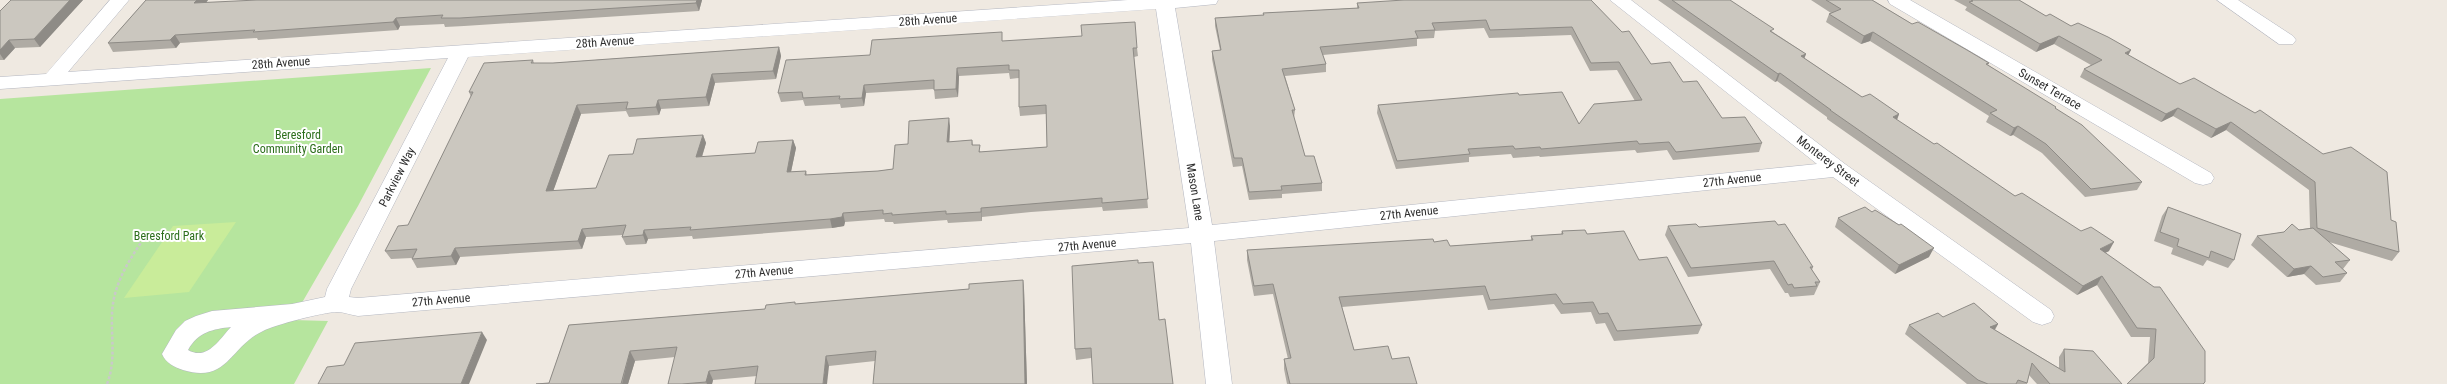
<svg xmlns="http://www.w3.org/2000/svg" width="2447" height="384" font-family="'Roboto Condensed',sans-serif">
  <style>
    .green { fill: #b6e59e }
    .pitch { fill: #c9ec9a }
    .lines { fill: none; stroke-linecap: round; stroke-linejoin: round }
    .minor-casing { stroke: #b4b7c1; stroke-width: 1 }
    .path { stroke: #c9c9c9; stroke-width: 2.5; stroke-dasharray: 3 2; stroke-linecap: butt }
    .minor { fill: #fff; fill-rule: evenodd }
    .wall { fill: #afaba4 }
    .shaded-wall { fill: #8e8b86 }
    .building { fill: #cbc7bf; stroke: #8e8b86 }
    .labels { text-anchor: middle; stroke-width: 4; stroke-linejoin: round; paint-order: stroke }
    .street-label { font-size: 12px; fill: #2e2e2e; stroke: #fff }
    .park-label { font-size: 12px; fill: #2c6e1b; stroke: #fff }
  </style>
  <rect width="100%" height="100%" fill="#efe9e1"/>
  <polygon class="green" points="431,68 358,206 292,320 328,321 294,384 0,384 0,99"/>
  <polygon class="pitch" points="236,222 189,292 124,298 173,226"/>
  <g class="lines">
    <defs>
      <g id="minor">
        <path d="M110,0H129L68,72L1128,0H1218L1216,4L1175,8L1212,225L1817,164L1610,0H1631L1845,164L2051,310L2054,316L2051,322L2042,325L2033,322L1833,177L1214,241L1232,384H1206L1191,243L358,316C351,315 344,312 337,312C324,312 274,325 263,331C230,346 228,384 183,370C174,367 166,363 162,354L176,330L185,321L196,316L212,311L292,304L325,297L327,289L448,58L0,89V77L46,74ZM1156,9L1189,228L358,298L349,297L351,289L468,57ZM231,327C219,340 207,361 188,350C198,332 213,329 231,327Z"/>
        <polygon points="1888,0 1910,0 2211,173 2214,178 2211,183 2203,185 2195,183 1890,4"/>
        <polygon points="2217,0 2238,0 2293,36 2296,40 2293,44 2279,44"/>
      </g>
    </defs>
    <use href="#minor" class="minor-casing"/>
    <path class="path" d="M107,384C116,361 111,338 112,314C113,284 130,258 147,234"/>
    <use href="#minor" class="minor"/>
  </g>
  <g class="wall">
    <polygon points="11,0 83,0 40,47 15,48 4,60 0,60 0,11"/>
    <polygon points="146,0 208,0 206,3 702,0 699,11 464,26 445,27 444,24 400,26 398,30 258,40 257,38 180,43 176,48 113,52 108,43"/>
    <polygon points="1591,0 1651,64 1683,82 1722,118 1762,143 1759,152 1673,160 1667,150 1637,153 1635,150 1540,157 1539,156 1513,158 1511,154 1469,157 1469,162 1396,169 1377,113 1378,105 1519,95 1579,124 1635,101 1617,70 1590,71 1571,35 1489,38 1484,28 1435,31 1434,38 1417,39 1417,46 1323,55 1326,64 1326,72 1285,76 1295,110 1294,118 1305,156 1322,183 1322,191 1282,194 1282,198 1249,200 1242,166 1233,167 1212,59 1212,51 1220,50 1215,26 1215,18 1263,15 1263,13 1357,8 1357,3"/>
    <polygon points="1658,0 1730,0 1773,32 1806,54 1804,58 1862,97 1899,114 1897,120 1934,144 2015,196 2109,251 2105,253 2205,382 2204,384 2127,384 2148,363 2150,337 2131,337 2097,285 2077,295 1827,119 1827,117 1777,81 1775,82"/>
    <polygon points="1811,0 1872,0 1912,24 1989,63 1988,65 2056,109 2142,182 2137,190 2085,197 2042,153 2013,135 2010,136 1986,122 1989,116 1870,41 1861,44 1826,22 1829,14 1831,13"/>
    <polygon points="1954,0 2019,0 2046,16 2071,26 2128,55 2391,220 2399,252 2392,261 2329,242 2350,260 2343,269 2342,269 2347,273 2340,282 2316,285 2304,274 2287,277 2251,245 2257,236 2310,228 2309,190 2226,130 2211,138 2173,116 2161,122 2080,77 2084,69 2091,65 2054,44 2036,52 1965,10 1967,7"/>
    <polygon points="1003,41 1137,48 1138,56 1134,57 1148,208 1103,211 1102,207 1031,212 982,217 982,221 948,223 947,220 894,224 893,222 885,222 884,219 845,222 844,226 832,228 693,239 692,236 648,239 646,244 626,245 622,237 623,235 586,237 582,249 460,257 456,265 417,268 412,259 412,258 391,259 385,251 408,225 471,97 469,92 533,60 534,63 553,63 779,47 781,56 776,79 715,83 709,106 661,109 659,115 629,117 626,111 581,114 553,191 596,188 633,154 703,135 706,143 702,157 755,153 793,140 796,148 791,172 806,171 807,175 878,171 893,169 908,144 950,126 949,142 972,140 973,145 981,152 1047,147 1046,114 1020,116 1019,107 1019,78 1010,79 1009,73 959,76 958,97 935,99 934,89 866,93 864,106 841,108 840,104 805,106 803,100 781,102 778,93 870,55"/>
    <polygon points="2168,207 2234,260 2228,268 2207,260 2203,266 2171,254 2173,248 2154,241 2162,216"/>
    <polygon points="1872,212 1929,257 1895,274 1835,227 1838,218"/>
    <polygon points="1778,225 1813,267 1812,270 1820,282 1814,295 1790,297 1788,293 1785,293 1770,269 1688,277 1665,235 1668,226 1699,227"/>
    <polygon points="1562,231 1587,234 1639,260 1702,325 1698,334 1614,341 1605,323 1596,324 1591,312 1561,314 1554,304 1488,310 1483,295 1342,307 1354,350 1392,359 1417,384 1287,384 1284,369 1284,359 1288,359 1273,294 1254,296 1247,260 1247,250 1434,242 1450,246 1531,240 1531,236 1561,234"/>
    <polygon points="1138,263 1159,320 1091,358 1076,360 1075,349"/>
    <polygon points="1023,280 1024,289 1027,384 873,384 875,361 829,366 757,376 713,380 712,384 668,384 675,357 635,361 628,384 536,384 549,383 569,325 765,309 795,304 969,289"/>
    <polygon points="1943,317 1998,324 1995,330 2059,368 2059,357 2064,349 2122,384 2037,384 2029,375 2027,384 1967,384 1905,334 1909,325"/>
  </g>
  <g class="shaded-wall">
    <polygon points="70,0 83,0 40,47 34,39"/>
    <polygon points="197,0 208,0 199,11 194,3"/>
    <polygon points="697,0 702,0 699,11 696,3"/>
    <polygon points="396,18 400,26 398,30 393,22"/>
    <polygon points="1873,32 1870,41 1861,44 1864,36"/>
    <polygon points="175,35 180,43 176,48 170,40"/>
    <polygon points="2059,36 2054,44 2036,52 2040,44"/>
    <polygon points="9,40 15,48 4,60 0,54 0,50"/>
    <polygon points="779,47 781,56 776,79 773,71"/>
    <polygon points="2131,50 2127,58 2125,53"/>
    <polygon points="1806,54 1803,62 1801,56"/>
    <polygon points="957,68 959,76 958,97 956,89"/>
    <polygon points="1780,73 1777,81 1775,82 1778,74"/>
    <polygon points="712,74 715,83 709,106 706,97"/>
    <polygon points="864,85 866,93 864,106 862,98"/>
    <polygon points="658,100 661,109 659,115 656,107"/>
    <polygon points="577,105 581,114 550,200 546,191"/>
    <polygon points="2178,108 2173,116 2161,122 2166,114"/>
    <polygon points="1899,114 1896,122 1893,117"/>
    <polygon points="949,118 950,126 949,150 947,142"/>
    <polygon points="2231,122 2226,130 2211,138 2216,129"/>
    <polygon points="2018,126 2013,135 2010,136 2014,128"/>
    <polygon points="703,135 706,143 699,166 696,157"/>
    <polygon points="793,140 796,148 789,181 787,172"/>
    <polygon points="981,208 982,217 982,221 981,212"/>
    <polygon points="843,213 845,222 844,226 832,228 830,219"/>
    <polygon points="582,229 586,237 582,249 578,241"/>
    <polygon points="644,230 648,239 646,244 643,235"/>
    <polygon points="2114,242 2109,251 2095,258 2100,249"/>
    <polygon points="455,248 460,257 456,265 451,256"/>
    <polygon points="1934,248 1929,257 1895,274 1899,265"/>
    <polygon points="2311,266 2304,274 2287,277 2294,269"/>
    <polygon points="2102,276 2097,285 2077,295 2083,286"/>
    <polygon points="1023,280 1024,289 1027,384 1025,384"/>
    <polygon points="1998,324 1993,332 1990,327"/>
    <polygon points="482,332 487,340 469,384 461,384"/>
    <polygon points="630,351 635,361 628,384 622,384"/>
    <polygon points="826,356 829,366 827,384 823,384"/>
    <polygon points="709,371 713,380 712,384 707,384 706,382"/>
  </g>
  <g class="building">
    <polygon points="11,0 70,0 34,39 9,40 0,50 0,11"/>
    <polygon points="146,0 197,0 194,3 257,0 697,0 696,3 460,18 441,18 443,15 396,18 393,22 253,32 255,30 175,35 170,40 108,43"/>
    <polygon points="1404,0 1591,0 1622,32 1629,31 1651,64 1670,62 1683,82 1697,81 1722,118 1745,117 1762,143 1676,152 1669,142 1639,144 1637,141 1541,149 1540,147 1515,149 1513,146 1468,149 1470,154 1397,161 1378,105 1518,93 1519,95 1562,92 1579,124 1594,104 1642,100 1619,62 1591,63 1572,27 1490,30 1486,20 1432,23 1435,30 1415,31 1418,38 1320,47 1326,64 1282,69 1295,110 1292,110 1305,156 1314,156 1322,183 1281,186 1282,190 1249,192 1242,158 1234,158 1212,51 1221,50 1215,18 1264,15 1263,13 1359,8 1357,3"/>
    <polygon points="1672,0 1730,0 1774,29 1770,31 1806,54 1801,56 1862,97 1870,94 1899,114 1893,117 1934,144 1937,143 2015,196 2022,193 2081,231 2091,227 2114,242 2100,249 2154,287 2160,287 2205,351 2205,382 2203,384 2127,384 2154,358 2156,329 2137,328 2102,276 2083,286 1830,110 1831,110 1780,73 1778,74"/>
    <polygon points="1826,0 1872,0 1912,24 1918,22 1967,50 1989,63 1986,64 2056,107 2055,108 2082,125 2142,182 2091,189 2046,144 2018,126 2014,128 1990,113 1997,110 1873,32 1864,36 1829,14 1841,9"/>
    <polygon points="1971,0 2019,0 2046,16 2050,14 2071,26 2078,23 2108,37 2131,50 2125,53 2180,84 2194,78 2255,113 2260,110 2323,154 2351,147 2387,172 2391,220 2396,222 2399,252 2317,228 2315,182 2231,122 2216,129 2178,108 2166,114 2084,69 2102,60 2059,36 2040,44 1969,2 1973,1"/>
    <polygon points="1135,22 1137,48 1133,48 1148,199 1102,203 1102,198 1030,204 981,208 981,212 946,214 946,211 892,215 892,213 883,214 883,210 843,213 842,217 830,219 690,230 691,227 644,230 643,235 622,237 626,225 582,229 578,241 455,248 451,256 412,259 417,249 385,251 398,226 408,225 473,92 469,92 484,63 533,60 531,63 553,63 779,47 773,71 712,74 706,97 658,100 656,107 626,109 628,102 577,105 546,191 596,188 609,155 633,154 637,139 703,135 696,157 755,153 758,142 793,140 787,172 806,171 805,175 878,171 893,169 895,145 908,144 909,121 949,118 947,142 972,140 972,145 980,145 979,152 1047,147 1046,105 1019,107 1019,70 1009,70 1009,65 957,68 956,89 934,90 934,80 864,85 862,98 839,99 840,96 803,98 802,92 778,93 786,60 870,55 872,40 1002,32 1002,41 1082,36 1081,25"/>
    <polygon points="1865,207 1872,212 1875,210 1899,225 1901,224 1934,248 1899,265 1838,218"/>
    <polygon points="2168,207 2241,234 2234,260 2211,251 2209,258 2177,246 2179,239 2160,232"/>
    <polygon points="1775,221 1778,225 1785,224 1813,267 1810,267 1820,282 1815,282 1817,286 1794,288 1792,284 1788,285 1774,261 1691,268 1668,226 1696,224 1699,227"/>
    <polygon points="2292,224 2299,230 2313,228 2350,260 2335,262 2347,273 2323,277 2311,266 2294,269 2257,236 2284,232"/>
    <polygon points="1585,230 1587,234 1624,231 1639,260 1667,257 1702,325 1617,331 1608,313 1599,314 1593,302 1563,304 1556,294 1490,300 1485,286 1339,297 1354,350 1388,346 1392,359 1409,357 1417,384 1290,384 1284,359 1291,358 1273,284 1254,286 1247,250 1433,239 1434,242 1447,240 1450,246 1533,240 1531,236 1563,234 1562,231"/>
    <polygon points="1138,260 1138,263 1153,262 1159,320 1165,319 1173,384 1093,384 1091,348 1075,349 1072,266"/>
    <polygon points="1023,280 1025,384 873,384 876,351 826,356 823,384 755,384 758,366 709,371 706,382 682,384 668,384 677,347 630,351 621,384 536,384 549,383 569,325 765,309 766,305 795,302 795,304 969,289 969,284"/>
    <polygon points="1974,303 1998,324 1990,327 2065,372 2064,349 2093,351 2122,384 2050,384 2032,363 2027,383 2018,380 2016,384 1988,384 1978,380 1909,325 1938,313 1943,317"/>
    <polygon points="482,332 461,384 318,384 327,367 344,365 355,343"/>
  </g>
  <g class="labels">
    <g class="street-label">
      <text transform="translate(928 20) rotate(-4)" y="4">28th Avenue</text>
      <text transform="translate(605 42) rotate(-4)" y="4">28th Avenue</text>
      <text transform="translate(281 63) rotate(-4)" y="4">28th Avenue</text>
      <text transform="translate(2050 89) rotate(30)" y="4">Sunset Terrace</text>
      <text transform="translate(1828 161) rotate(37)" y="4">Monterey Street</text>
      <text transform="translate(397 177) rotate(-63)" y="4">Parkview Way</text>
      <text transform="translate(1732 180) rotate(-6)" y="4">27th Avenue</text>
      <text transform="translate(1195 192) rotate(81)" y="4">Mason Lane</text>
      <text transform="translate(1409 213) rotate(-6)" y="4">27th Avenue</text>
      <text transform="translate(1087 245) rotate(-5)" y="4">27th Avenue</text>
      <text transform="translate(764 272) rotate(-5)" y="4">27th Avenue</text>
      <text transform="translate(441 300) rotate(-5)" y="4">27th Avenue</text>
    </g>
    <g class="park-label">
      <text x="298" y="139">Beresford<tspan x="298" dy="14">Community Garden</tspan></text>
      <text x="169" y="240">Beresford Park</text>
    </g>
  </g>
</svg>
